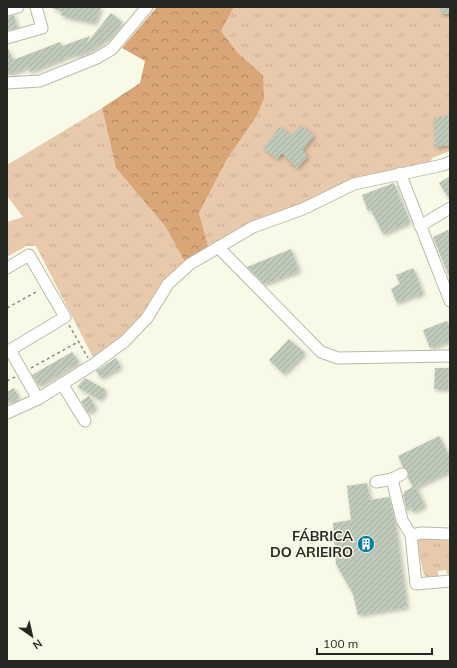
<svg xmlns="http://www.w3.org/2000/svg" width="457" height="668" font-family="Mulish,sans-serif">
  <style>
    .grass { fill: url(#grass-tufts) }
    .forest { fill: url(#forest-crowns) }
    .building { fill: url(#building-hatch); filter: url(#shadow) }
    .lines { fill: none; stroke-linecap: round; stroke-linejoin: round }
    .minor-casing { stroke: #b8baa8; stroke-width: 13 }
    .path { stroke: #8c8d81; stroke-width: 1.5; stroke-dasharray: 3 3; stroke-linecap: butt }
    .minor { stroke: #fff; stroke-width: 11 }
    .labels { text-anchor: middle; stroke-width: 3; stroke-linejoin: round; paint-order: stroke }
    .poi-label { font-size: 14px; font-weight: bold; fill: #262720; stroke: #f8f9e7; text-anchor: end }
  </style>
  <defs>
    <pattern id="grass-tufts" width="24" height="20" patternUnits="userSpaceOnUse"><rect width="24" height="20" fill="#e9c9ac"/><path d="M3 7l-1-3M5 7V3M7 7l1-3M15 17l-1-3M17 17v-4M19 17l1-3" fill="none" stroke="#c8ad94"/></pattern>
    <pattern id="forest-crowns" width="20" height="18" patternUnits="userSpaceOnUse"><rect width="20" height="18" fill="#d9a678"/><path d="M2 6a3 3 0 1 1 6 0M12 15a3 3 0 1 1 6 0" fill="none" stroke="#b08762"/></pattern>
    <pattern id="building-hatch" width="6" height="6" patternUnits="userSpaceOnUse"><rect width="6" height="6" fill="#c0caba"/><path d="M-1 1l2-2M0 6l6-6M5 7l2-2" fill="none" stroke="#a5aea0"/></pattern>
    <filter id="shadow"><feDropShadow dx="2" dy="2" stdDeviation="2" flood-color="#0004"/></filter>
  </defs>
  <rect width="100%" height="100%" fill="#f8f9e7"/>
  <g class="grass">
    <polygon points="234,7 441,7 439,13 450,14 450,151 432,158 429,165 400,171 209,249 199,213 226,161 256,117 263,75 238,53 221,31"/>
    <polygon points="102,108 116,168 165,226 185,262 144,316 123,339 94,359 36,246 26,246 7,257 7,222 23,217 7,196 7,165"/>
    <polygon points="450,534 450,574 447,574 446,570 438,571 438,576 426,577 423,572 416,538"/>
  </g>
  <polygon class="forest" points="157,7 234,7 221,31 238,53 263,75 264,99 256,117 226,161 199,213 209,249 185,262 165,226 116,168 102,108 140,83 145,61 122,48"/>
  <g class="building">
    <polygon points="50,7 101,7 95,23 69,18 61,15 62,12"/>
    <polygon points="441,7 450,7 450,14 439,13"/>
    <polygon points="111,13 122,22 111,36 95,48 76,56 75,54 30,72 28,67 8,75 7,46 13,60 60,42 62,46 90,36 86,44"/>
    <polygon points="14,15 17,28 7,31 7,17"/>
    <polygon points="450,116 450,145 435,147 434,117"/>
    <polygon points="301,125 314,136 302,150 308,156 297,168 282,153 277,159 263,148 280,127 291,136"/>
    <polygon points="450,176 450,200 439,183"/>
    <polygon points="394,183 410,222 383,234 371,210 368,211 362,195"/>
    <polygon points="448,230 450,234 450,279 433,237"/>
    <polygon points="291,249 299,271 264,284 247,267"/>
    <polygon points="413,268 423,293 415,297 415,295 397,303 391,289 400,284 396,275"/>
    <polygon points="447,321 450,328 450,341 430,348 423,330"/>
    <polygon points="289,339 305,353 284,374 269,360"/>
    <polygon points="72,352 79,362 39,386 32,375"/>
    <polygon points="116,358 121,367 101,378 96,371"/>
    <polygon points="435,368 449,368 448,389 434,389"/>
    <polygon points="85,378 106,390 101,400 77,387"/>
    <polygon points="14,388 19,398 7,404 7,392"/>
    <polygon points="89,396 96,408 88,413 81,401"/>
    <polygon points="439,436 450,458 450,471 416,487 425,506 413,512 411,507 407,511 403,494 405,494 404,492 413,487 408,478 408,471 403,467 398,456"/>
    <polygon points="367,483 370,500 389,497 395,521 407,607 358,615 353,594 336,564 333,523 351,520 347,486"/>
  </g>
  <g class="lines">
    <defs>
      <g id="minor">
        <polyline points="7,10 18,7"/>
        <polyline points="7,38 42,28 36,7"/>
        <polyline points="7,83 40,81 97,58 112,49 147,7"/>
        <polyline points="400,173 450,301"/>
        <polyline points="420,226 450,208"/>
        <polyline points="218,247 321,352 338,358 450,356"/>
        <polyline points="7,268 29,255 65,317 10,350 38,399"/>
        <polyline points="62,384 85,421"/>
        <polyline points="7,413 38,399 94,364 125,341 147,318 168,284 190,264 253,227 303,209 354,184 443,165 450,162"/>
        <polyline points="402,474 392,479 402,520 411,535"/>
        <polyline points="376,482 392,479"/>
        <polyline points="450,534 422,533 411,535 416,584 450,581"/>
      </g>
    </defs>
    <use href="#minor" class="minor-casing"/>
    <g class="path">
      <polyline points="7,308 38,291"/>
      <polyline points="69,325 88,358"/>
      <polyline points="31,368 78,342"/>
      <polyline points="7,381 15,377"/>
    </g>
    <use href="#minor" class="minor"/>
  </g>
  <defs>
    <symbol id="building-disc" viewBox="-11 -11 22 22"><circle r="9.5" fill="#037ba3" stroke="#f8f9e7"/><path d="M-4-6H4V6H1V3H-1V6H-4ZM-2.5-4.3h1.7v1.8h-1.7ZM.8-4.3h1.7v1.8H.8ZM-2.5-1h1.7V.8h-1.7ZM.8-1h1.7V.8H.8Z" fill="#fff"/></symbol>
  </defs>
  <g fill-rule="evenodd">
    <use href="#building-disc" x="356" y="534" width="20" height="20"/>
  </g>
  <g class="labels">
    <g class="poi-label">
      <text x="353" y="541">FÁBRICA<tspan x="353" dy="16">DO ARIEIRO</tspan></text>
    </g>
  </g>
  <rect width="457" height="668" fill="none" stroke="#262720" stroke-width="16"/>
  <g transform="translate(32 636) rotate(146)" stroke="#f8f9e7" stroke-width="3" paint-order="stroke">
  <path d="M0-3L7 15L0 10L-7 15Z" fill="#262720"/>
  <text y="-6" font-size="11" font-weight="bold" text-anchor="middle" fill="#262720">N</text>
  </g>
  <path d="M317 648v6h115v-6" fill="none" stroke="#262720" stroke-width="2"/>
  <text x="323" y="648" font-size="12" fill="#262720" stroke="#f8f9e7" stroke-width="3" paint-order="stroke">100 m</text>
</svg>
